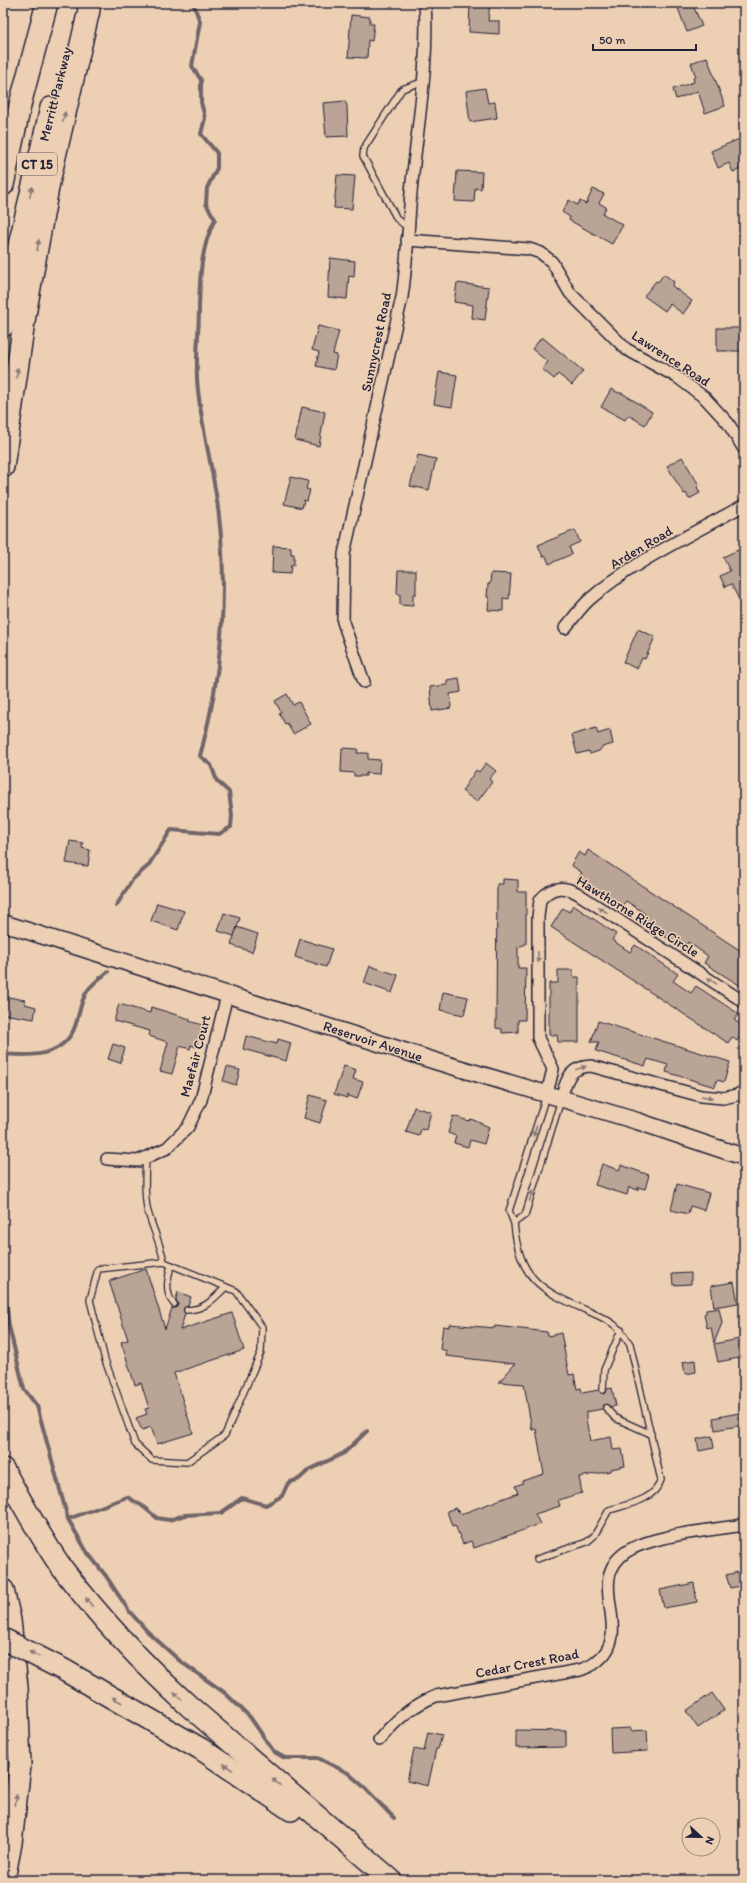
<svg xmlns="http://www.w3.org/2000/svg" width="747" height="1883" font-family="Itim,sans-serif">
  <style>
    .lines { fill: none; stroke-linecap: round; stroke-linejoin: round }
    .stream { stroke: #716569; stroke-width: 4 }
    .building { fill: #baa495; stroke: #22223b }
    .service-casing { stroke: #22223b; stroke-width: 8 }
    .minor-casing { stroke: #22223b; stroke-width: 14 }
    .secondary-casing { stroke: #22223b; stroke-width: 19 }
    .motorway-casing { stroke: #22223b; stroke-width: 24 }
    .service { stroke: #edcfb3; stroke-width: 5.5 }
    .minor { stroke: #edcfb3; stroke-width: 11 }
    .secondary { stroke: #edcfb3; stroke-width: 16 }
    .motorway { stroke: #edcfb3; stroke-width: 21 }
    .motorway-bridge-casing { stroke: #22223b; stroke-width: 24; stroke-linecap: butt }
    .motorway-bridge { stroke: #edcfb3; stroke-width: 21 }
    .oneway { fill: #887877 }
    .labels { text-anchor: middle; stroke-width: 3; stroke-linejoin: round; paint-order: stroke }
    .shield { fill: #edcfb3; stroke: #5f565f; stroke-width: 1 }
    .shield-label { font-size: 13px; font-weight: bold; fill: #22223b }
    .street-label { font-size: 14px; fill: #22223b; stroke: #edcfb3 }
  </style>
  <rect width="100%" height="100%" fill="#edcfb3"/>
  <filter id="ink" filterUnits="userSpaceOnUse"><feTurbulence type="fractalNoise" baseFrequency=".025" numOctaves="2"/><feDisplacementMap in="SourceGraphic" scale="8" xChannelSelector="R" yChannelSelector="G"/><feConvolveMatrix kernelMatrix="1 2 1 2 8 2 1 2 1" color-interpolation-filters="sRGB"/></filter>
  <g filter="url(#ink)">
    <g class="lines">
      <g class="stream">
        <path d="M116,906L133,879L148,866L171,830L219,834L231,827L232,815L229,792L217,781L211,765L200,756C221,679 228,596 219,516C214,470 200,425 197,379C196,355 199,330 199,307C200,274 201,248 215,219L206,204L207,188L217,168V153L201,134L205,118L201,102V80L192,66L200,22L193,3"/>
        <path d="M3,1054C28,1056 57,1058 72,1033C79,1021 79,1005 86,993C91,984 100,978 108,972"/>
        <polyline points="3,1279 9,1326 24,1389 37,1406 68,1519 87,1552 106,1576 129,1611 148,1632 180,1661 225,1693 250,1717 274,1752 285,1758 318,1758 348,1773 364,1787 394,1818"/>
        <polyline points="68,1519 127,1497 141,1505 157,1518 169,1520 185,1515 221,1513 242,1498 266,1505 282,1496 288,1483 299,1479 309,1470 344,1453 367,1431"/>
      </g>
    </g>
    <g class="building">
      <polygon points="470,3 490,3 488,21 499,21 499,34 469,32"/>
      <polygon points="676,3 692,3 702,26 687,32"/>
      <polygon points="351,15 370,17 370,24 374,24 372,41 368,40 367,58 348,57"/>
      <polygon points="707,57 725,106 705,113 698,91 676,99 673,89 694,82 693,78 696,77 691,63"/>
      <polygon points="485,88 488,103 495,102 497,118 470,122 466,91"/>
      <polygon points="345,101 347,106 348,136 326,137 323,103"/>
      <polygon points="744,137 744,168 733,172 729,163 718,168 711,151"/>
      <polygon points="457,171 482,172 481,189 475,188 474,202 455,201"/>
      <polygon points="337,175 355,176 352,209 334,208"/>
      <polygon points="593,189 604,194 599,203 606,207 603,214 623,225 612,244 569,220 570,217 562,212 569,200 577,205 580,201 586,204"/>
      <polygon points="330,258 355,261 354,277 349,276 347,299 328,297"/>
      <polygon points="664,274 674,282 672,286 692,301 683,314 670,304 665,311 644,296 656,281 658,282"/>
      <polygon points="457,283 489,287 485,320 472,318 473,305 454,302"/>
      <polygon points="318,326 339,331 333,354 337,355 334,370 316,366 319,352 312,350"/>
      <rect x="717" y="328" width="27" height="23"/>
      <polygon points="542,337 583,371 572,385 558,374 554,379 542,369 548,362 532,349"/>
      <polygon points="439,372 457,375 452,407 434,404"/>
      <polygon points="611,389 619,393 622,393 652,412 645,425 628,415 625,420 601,407"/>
      <polygon points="302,407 325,412 319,446 295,440"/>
      <polygon points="418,455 436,459 429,490 410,486"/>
      <polygon points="682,457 699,485 697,487 700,493 689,499 686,493 684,494 667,466"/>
      <polygon points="291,477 308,481 306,489 310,490 307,501 304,500 302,508 284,504"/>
      <polygon points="575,530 580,542 569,547 572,554 549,564 546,556 543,557 538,545"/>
      <polygon points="273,546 291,547 291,554 294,554 294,566 291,565 290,574 272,573"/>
      <polygon points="738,550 744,562 744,609 731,584 725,587 720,576 730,571 723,557"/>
      <polygon points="398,570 416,570 416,594 413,594 413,606 400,605 400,594 397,594"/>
      <polygon points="491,573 511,574 509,599 503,598 503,611 488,610 489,597 487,597 488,584 490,584"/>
      <polygon points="638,629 655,637 645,659 642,658 637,669 623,662"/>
      <polygon points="459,678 461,692 450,694 451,708 432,711 430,687 447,685 447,680"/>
      <polygon points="287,694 293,705 299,702 311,724 293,734 287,723 285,724 279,713 281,712 275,701"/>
      <polygon points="596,728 598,734 610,730 613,744 602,747 599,751 590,754 589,751 577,754 572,735"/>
      <polygon points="342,748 358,749 357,753 368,753 368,759 380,760 379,774 366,773 366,776 354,776 354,773 341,772"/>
      <polygon points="486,763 496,771 489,779 492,782 477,802 462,791 476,770 479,772"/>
      <polygon points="70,841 83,843 82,848 90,850 88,866 66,863"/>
      <polygon points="588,850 744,953 744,988 704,963 708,956 688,942 684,949 641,921 645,914 640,910 626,901 621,907 578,879 582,873 571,865 579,852 585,856"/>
      <polygon points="503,879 518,880 518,892 526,892 526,944 518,947 518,968 526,968 525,1020 518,1020 518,1032 502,1033 502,1029 496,1028 497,884 503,884"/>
      <polygon points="157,903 184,911 178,930 151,921"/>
      <polygon points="573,905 616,934 612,940 630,952 635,945 678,974 673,981 691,993 696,986 739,1014 734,1020 744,1027 744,1030 737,1041 732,1037 728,1043 551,927 563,908 569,912"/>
      <polygon points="224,913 240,918 234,936 218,931"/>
      <polygon points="237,927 258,934 252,952 231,945"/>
      <polygon points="300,939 332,949 326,967 295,957"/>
      <polygon points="370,966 398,975 392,993 364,983"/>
      <polygon points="558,970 573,970 573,977 579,977 579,1042 558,1042 557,1035 549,1035 549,983 558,983"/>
      <polygon points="443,992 468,997 464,1015 440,1010"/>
      <polygon points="3,996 25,1000 25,1004 36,1007 34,1019 3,1014"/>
      <polygon points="119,1004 150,1013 151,1007 190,1019 189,1021 203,1025 196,1047 191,1045 190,1049 180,1046 172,1074 160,1071 168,1042 149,1036 150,1031 114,1021"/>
      <polygon points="598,1021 730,1062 724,1082 717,1080 715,1087 666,1072 668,1065 648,1059 645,1066 596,1051 599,1042 591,1042"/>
      <polygon points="246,1036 277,1044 278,1039 291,1043 286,1061 243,1049"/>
      <polygon points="113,1044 125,1048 120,1063 108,1059"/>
      <polygon points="344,1066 356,1070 353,1079 363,1082 357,1099 347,1095 347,1098 334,1094"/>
      <polygon points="227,1067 240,1070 236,1085 223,1081"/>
      <polygon points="310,1095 327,1100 320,1123 304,1118"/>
      <polygon points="414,1107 431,1112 426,1130 421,1129 419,1136 406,1132"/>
      <polygon points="453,1116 469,1121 471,1119 489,1127 484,1144 470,1140 468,1147 454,1143 456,1136 448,1133"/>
      <polygon points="602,1164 619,1170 621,1165 649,1175 645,1189 638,1187 638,1190 629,1187 627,1195 595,1185"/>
      <polygon points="677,1184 709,1193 704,1210 690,1206 688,1214 671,1210"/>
      <polygon points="146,1269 165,1329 172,1308 176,1308 178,1305 176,1299 178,1292 191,1297 188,1306 183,1309 185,1314 180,1330 232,1313 244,1350 174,1373 193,1433 157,1444 151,1427 142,1430 136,1418 147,1414 145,1409 149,1408 141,1383 135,1385 121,1342 128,1340 109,1281"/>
      <polygon points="691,1273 691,1284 673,1285 672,1274"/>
      <polygon points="734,1282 738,1303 714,1307 711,1286"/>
      <polygon points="719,1308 722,1323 714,1343 711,1327 707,1328 704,1314 706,1313 706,1310"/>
      <polygon points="449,1324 495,1328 495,1326 530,1330 547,1332 548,1336 561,1333 569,1375 574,1374 577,1389 581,1388 582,1393 599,1390 603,1394 606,1393 607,1389 612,1388 616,1406 611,1407 606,1404 602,1409 586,1412 586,1419 590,1441 611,1437 613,1450 622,1449 625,1466 611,1469 611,1471 579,1477 582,1493 558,1500 560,1506 535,1514 540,1524 474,1548 471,1541 463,1544 455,1525 452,1526 447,1511 455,1508 461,1514 518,1493 515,1486 523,1483 522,1481 544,1474 536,1429 532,1430 524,1384 499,1382 515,1364 446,1356 447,1351 440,1349 443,1326 449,1327"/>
      <polygon points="744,1338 744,1357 718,1362 714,1344"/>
      <polygon points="695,1360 696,1372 685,1374 683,1362"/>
      <polygon points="744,1412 744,1425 715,1430 713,1418"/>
      <polygon points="712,1436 714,1448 699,1451 697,1439"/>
      <polygon points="742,1571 744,1585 730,1588 726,1575"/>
      <polygon points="694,1583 697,1602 664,1608 660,1590"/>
      <polygon points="712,1693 724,1710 698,1728 686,1711"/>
      <polygon points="631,1728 631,1731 647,1730 648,1751 611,1753 610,1729"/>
      <polygon points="516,1730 566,1731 566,1747 516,1748"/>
      <polygon points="428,1732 442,1735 438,1749 436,1749 428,1786 407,1781 414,1749 424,1751"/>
    </g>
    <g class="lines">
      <defs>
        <g id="service">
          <polyline points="407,227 397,219 363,156 364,148 402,89 422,82"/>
          <polyline points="546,1096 509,1211 514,1223 525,1215 561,1100"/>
          <path d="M146,1158C145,1174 144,1191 147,1208C151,1226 160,1241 164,1262"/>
          <path d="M514,1223C519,1279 540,1290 588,1311C610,1321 617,1323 630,1344L661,1480C654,1501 628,1504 609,1510L594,1536L587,1542L537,1559"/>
          <polygon points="164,1262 236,1291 262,1327 261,1352 225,1435 187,1462 152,1460 135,1444 105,1360 90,1300 98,1269"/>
          <path d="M171,1265C168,1278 164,1293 174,1304"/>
          <path d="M187,1310C206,1309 212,1300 226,1287"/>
          <polyline points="603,1390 604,1370 621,1330"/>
          <polyline points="606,1408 615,1418 651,1434"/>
        </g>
        <g id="minor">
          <polyline points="407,240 529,249 541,253 552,262 570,293 626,349 677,377 705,398 728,423 744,449"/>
          <path d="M565,628C573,619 580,608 589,600C630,563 695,533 744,505"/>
          <path d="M364,682L343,622L344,554L402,297C408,258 408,220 412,182C418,123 429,62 425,3"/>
          <path d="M547,1094L553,1069L538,1038V917L540,900C551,887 562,885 577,893L744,1002"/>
          <path d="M561,1098C567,1079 569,1067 591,1066L701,1096L723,1098L737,1095L744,1091"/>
          <polyline points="107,1159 138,1161 167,1148 188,1127 201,1100 227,995"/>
          <path d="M379,1740C396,1720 411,1706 436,1696L580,1670C585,1668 592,1666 596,1662C637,1632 583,1582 626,1552C651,1535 713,1530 744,1525"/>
        </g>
        <polyline id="secondary" points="3,923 435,1061 637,1121 744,1157"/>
        <g id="motorway">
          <polyline points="3,185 21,101 47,3"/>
          <polyline points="3,326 13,271 51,108"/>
          <polyline points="3,467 25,315 49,182 89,10 88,3"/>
          <path d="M3,1469C22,1502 40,1537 62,1568C100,1618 143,1664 189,1706L391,1880"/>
          <polyline points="3,1590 10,1620 17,1687 20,1765 11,1843 4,1880"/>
          <polyline points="64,1670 201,1749 291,1810"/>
        </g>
      </defs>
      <use href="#service" class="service-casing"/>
      <use href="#minor" class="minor-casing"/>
      <use href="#secondary" class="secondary-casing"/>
      <use href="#motorway" class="motorway-casing"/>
      <use href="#service" class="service"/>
      <use href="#minor" class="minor"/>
      <use href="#secondary" class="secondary"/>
      <use href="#motorway" class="motorway"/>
      <defs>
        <g id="motorway-bridge">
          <polyline points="3,1639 64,1670"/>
          <polyline points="3,1879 5,1880"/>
        </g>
      </defs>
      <use href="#motorway-bridge" class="motorway-bridge-casing"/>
      <use href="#motorway-bridge" class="motorway-bridge"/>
    </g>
    <defs><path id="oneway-solid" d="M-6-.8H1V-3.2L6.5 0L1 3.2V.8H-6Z"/></defs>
    <g class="oneway">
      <use href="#oneway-solid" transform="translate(64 117) rotate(-77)"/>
      <use href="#oneway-solid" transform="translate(31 192) rotate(-77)"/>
      <use href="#oneway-solid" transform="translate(38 245) rotate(-80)"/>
      <use href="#oneway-solid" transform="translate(17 373) rotate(-82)"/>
      <use href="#oneway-solid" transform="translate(603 910) rotate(-147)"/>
      <use href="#oneway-solid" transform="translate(538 957) rotate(90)"/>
      <use href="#oneway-solid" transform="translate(712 981) rotate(-146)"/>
      <use href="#oneway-solid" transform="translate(581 1068) rotate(-17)"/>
      <use href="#oneway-solid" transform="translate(707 1097) rotate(9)"/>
      <use href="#oneway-solid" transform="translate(535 1131) rotate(108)"/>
      <use href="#oneway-solid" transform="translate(531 1196) rotate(-73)"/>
      <use href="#oneway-solid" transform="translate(89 1602) rotate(-128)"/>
      <use href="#oneway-solid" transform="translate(34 1654) rotate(-153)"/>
      <use href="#oneway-solid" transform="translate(178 1696) rotate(-137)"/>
      <use href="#oneway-solid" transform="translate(117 1700) rotate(-150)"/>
      <use href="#oneway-solid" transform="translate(228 1767) rotate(-146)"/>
      <use href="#oneway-solid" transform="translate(276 1782) rotate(-139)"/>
      <use href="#oneway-solid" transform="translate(16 1800) rotate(-83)"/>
    </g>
  </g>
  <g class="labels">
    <rect class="shield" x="17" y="153" width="40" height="22" rx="3"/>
    <g class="shield-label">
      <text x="37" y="169">CT 15</text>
    </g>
    <g class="street-label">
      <text transform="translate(55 94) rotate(-76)" y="5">Merritt Parkway</text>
      <text transform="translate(376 342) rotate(-78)" y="5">Sunnycrest Road</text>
      <text transform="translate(671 358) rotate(33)" y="5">Lawrence Road</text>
      <text transform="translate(641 547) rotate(-31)" y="5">Arden Road</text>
      <text transform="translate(638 916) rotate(32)" y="5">Hawthorne Ridge Circle</text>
      <text transform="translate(373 1041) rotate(18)" y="5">Reservoir Avenue</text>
      <text transform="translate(195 1056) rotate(-75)" y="5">Maefair Court</text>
      <text transform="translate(527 1663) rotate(-11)" y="5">Cedar Crest Road</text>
    </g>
  </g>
  <rect width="747" height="1883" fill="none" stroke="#edcfb3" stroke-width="16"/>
  <rect x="8" y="8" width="731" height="1867" fill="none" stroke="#22223b" stroke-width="1.5" filter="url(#ink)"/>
  <g transform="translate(701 1837) rotate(112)"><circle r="19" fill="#edcfb3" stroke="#9c8a83"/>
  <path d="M0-3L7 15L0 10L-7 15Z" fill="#22223b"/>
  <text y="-6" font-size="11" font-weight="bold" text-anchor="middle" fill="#22223b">N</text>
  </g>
  <path d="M593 44v6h103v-6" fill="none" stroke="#22223b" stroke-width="2"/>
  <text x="599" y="44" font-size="12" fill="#22223b" stroke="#edcfb3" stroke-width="3" paint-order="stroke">50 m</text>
</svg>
